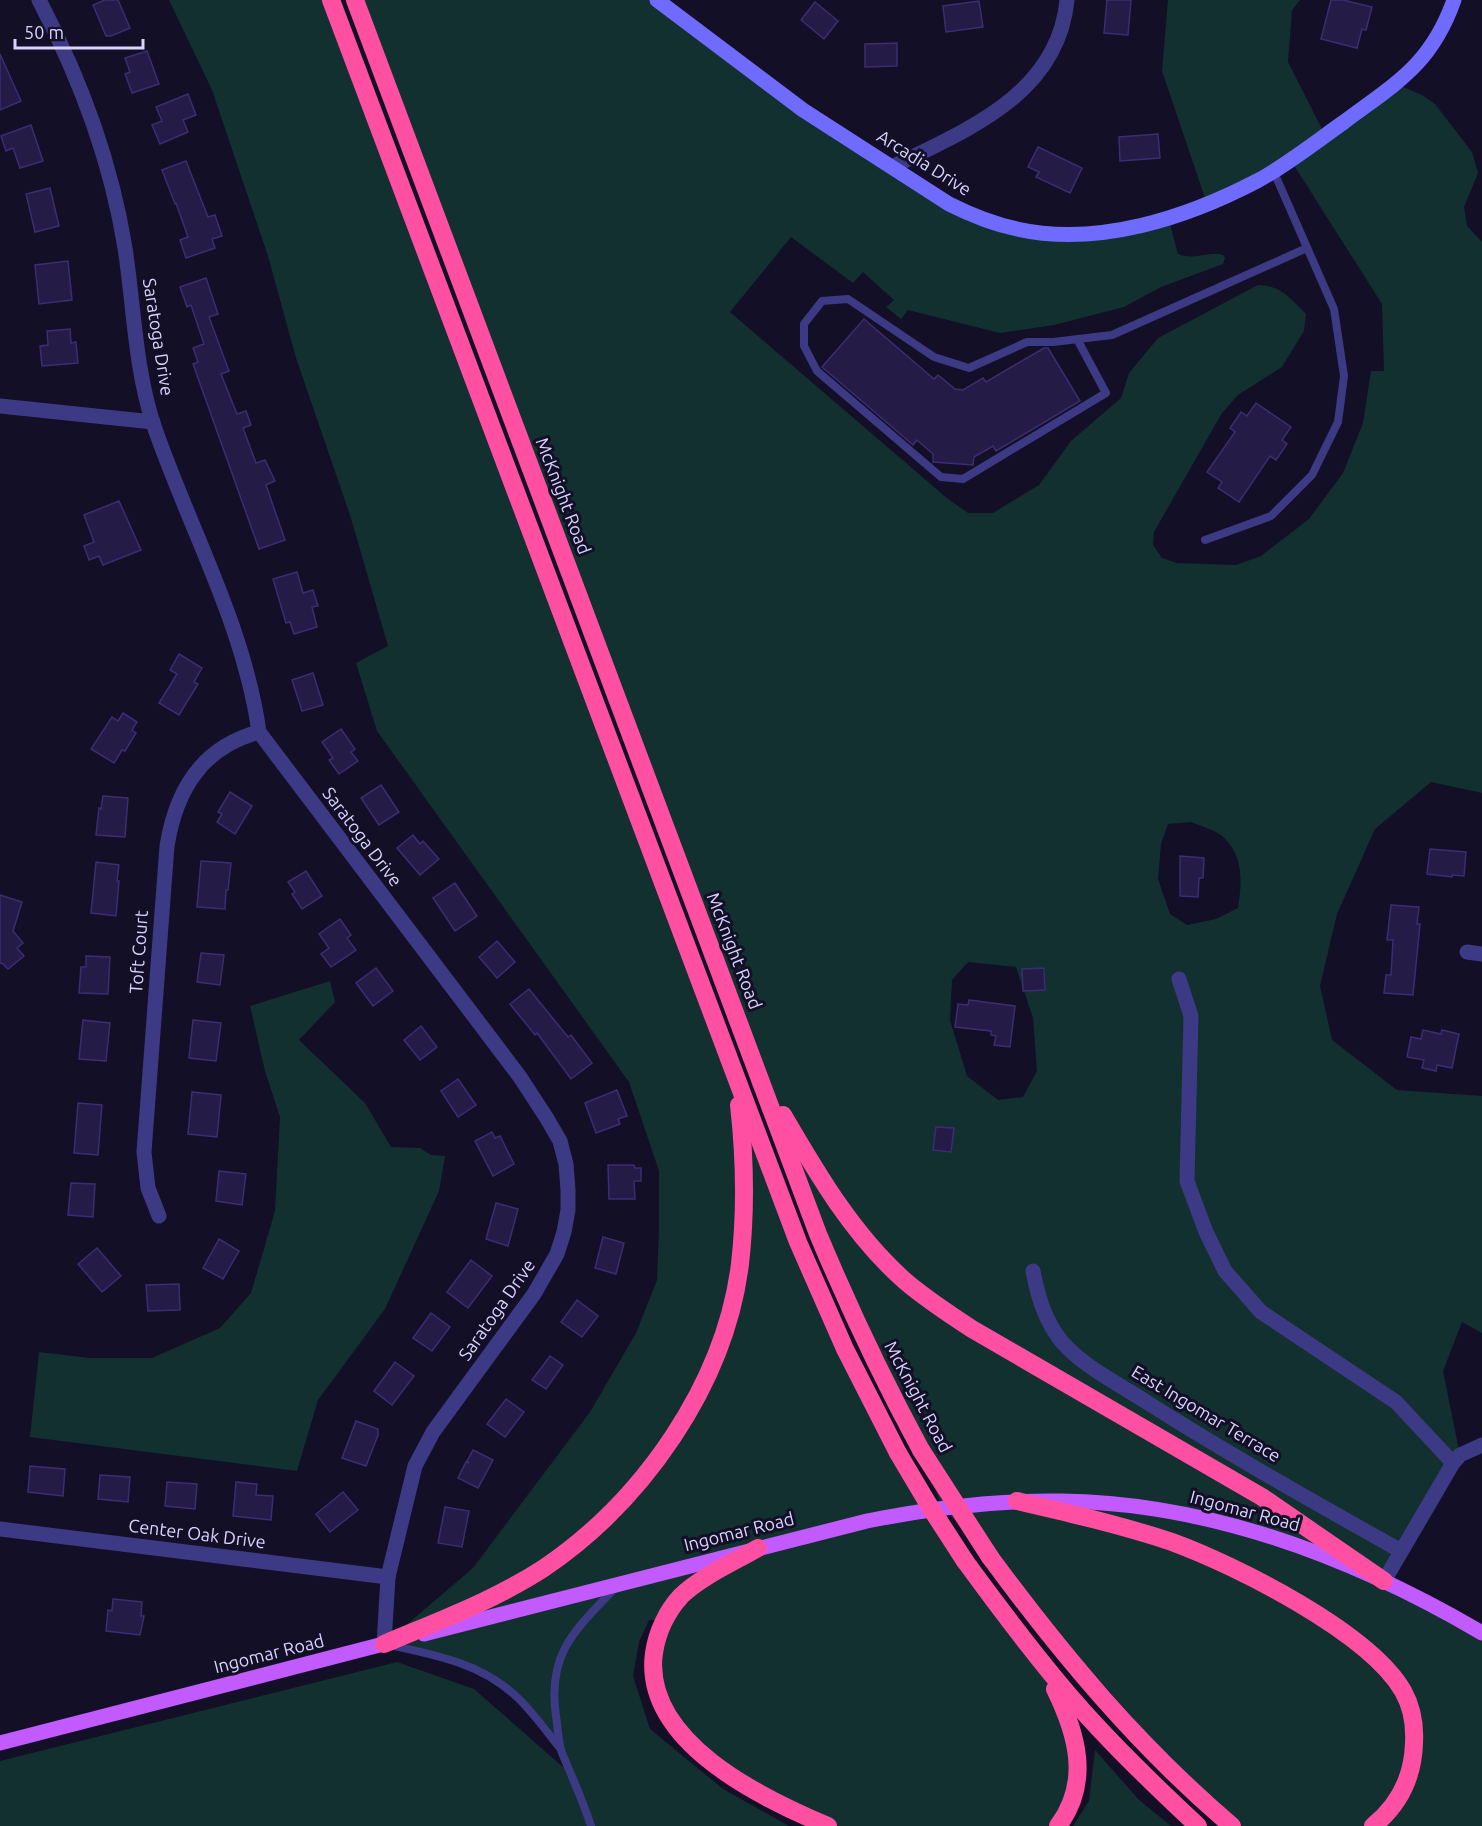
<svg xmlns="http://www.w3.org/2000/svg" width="1482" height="1826" font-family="Ubuntu,sans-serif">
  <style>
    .green { fill: #12302f; fill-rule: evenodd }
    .building { fill: #241b47; stroke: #3b2d73; stroke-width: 1.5 }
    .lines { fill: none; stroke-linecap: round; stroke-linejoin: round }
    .lane { stroke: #3d3a85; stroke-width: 8 }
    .street { stroke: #3d3a85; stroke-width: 15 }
    .secondary { stroke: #6f6bff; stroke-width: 15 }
    .primary { stroke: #c25bff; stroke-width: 15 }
    .highway { stroke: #ff4fa3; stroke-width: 18 }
    .highway-bridge { stroke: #ff4fa3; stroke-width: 18 }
    .labels { text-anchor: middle; stroke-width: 6; stroke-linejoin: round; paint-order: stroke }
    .street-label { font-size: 18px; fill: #d9d4ff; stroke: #130f26 }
  </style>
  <rect width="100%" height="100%" fill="#130f26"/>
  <g class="green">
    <path d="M169,0H331L798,1242L898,1453L941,1505L921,1450L865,1340L355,0H657L949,204L1044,233L1168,217L1178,254C1197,261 1207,250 1223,255L1225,258L1223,264L1161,287L1124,307L1054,325L1000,333L908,310L901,319L886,307L894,300L863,272L853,283L791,237L730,312L948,499L968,513H993L1039,485L1071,441L1121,398L1129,373L1158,338L1258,285C1280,285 1291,299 1306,314L1304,331L1282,367L1238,395L1222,413L1154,532L1153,545L1162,558L1177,563L1236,565L1261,556L1309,519L1343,473L1363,423L1371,371H1384L1382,304L1290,159L1207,204L1162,71L1168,0H1300L1292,10L1288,62L1325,135L1396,84L1422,95L1435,104L1472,152L1478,173L1464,207L1467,226L1482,242V793L1431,782L1375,829L1337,914L1320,986L1332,1040L1397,1090L1482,1096V1333L1462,1322L1443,1371L1460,1455L1384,1581L1482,1633V1826H1232L1217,1813L990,1557L944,1509L965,1561L1042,1663L1078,1755L1058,1826H828L757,1791L661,1705L664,1620H649L639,1642L633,1676L650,1729L723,1789L789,1826H0V1761L397,1662L474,1689L564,1768L561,1750L530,1711L480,1671L384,1644L473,1568L590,1412L636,1333L657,1280L659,1229V1171L629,1082L377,731L356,663L388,646L350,515L296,358L268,256L212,90ZM1191,822C1201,826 1214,830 1222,836C1244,855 1242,882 1238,908L1216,919L1187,925L1170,914L1158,879L1161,844L1168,824ZM968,962L1016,967L1033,1018L1037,1071L1023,1097L998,1100L967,1076L950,1020L952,980Z"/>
    <polygon points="330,981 335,1002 299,1040 365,1103 391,1147 420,1148 431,1155 445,1156 439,1191 385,1309 318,1400 297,1471 30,1437 39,1352 90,1358 152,1358 220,1328 251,1293 275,1211 280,1117 265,1071 250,1006"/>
    <polygon points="1095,1750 1139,1800 1171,1826 1073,1826 1089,1801"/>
  </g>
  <g class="building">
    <polygon points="105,0 118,0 130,28 111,36 106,36 93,5"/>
    <polygon points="1107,0 1131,0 1128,35 1104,33"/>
    <polygon points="1331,0 1343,0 1372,7 1366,30 1362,29 1357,48 1321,39"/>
    <polygon points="979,1 983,27 946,32 943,6"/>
    <polygon points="815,2 838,21 824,39 801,20"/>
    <polygon points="897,43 897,66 865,67 865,44"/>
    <polygon points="147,51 159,84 132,93 125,74 130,72 125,58"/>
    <polygon points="0,54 21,101 0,110"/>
    <polygon points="188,94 196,115 183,120 188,132 160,144 152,125 162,121 156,107"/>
    <polygon points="31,125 43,161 20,168 13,148 6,151 1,136"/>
    <polygon points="1158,134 1160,158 1120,161 1119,137"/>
    <polygon points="1038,147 1082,168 1070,193 1036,177 1039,172 1028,167"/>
    <polygon points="186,161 208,217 215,215 222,236 212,239 215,248 186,258 180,240 188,237 176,203 175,204 162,170"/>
    <polygon points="50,188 59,226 35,232 26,194"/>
    <polygon points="68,261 72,300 39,304 35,265"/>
    <polygon points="206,278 218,314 209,317 229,371 221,374 237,414 246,411 251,425 243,428 256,463 265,460 275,481 266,485 285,540 259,549 193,364 198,362 193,348 204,344 191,305 187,307 180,287"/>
    <polygon points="864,319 934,379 938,375 955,389 963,390 983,378 986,382 1044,348 1048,348 1080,401 996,451 993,446 974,457 973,465 933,462 933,454 917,440 913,445 822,367"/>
    <polygon points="70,329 71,343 76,342 78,363 42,366 40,346 48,345 47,331"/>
    <polygon points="1256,403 1291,427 1282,440 1287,444 1276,460 1270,456 1239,502 1218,488 1222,482 1207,472 1235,432 1230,428 1241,412 1247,416"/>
    <polygon points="119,501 141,550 103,565 99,556 89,560 84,546 94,542 84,515"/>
    <polygon points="297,572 303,593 313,590 318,606 312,607 317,627 294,634 290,622 286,623 273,579"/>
    <polygon points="179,654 202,668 194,682 198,684 179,715 159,703 177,674 170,670"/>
    <polygon points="313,673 323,705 302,711 292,680"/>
    <polygon points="123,713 137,722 132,730 136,733 125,751 122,750 114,763 91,749 112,717 118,721"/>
    <polygon points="341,729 355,749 351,752 358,761 339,774 329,760 333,758 322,742"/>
    <polygon points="381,785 399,812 379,825 361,798"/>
    <polygon points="230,792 252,806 235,834 217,822 222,814 218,812"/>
    <polygon points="103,796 128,798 125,837 96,835 99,808 101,809"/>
    <polygon points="413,835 420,844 423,841 439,859 420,875 397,848"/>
    <polygon points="1430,849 1466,852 1464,876 1452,875 1452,877 1427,874"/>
    <polygon points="1180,856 1204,858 1203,878 1199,878 1198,897 1180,896"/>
    <polygon points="201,861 231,863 228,890 226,890 225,909 197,907"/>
    <polygon points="96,862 119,865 117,881 119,881 116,916 91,913"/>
    <polygon points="306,871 322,896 302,909 292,894 295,892 288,882"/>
    <polygon points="455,883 477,916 455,931 433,898"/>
    <polygon points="0,895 22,902 13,931 23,943 17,948 24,956 8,969 3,964 0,963"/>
    <polygon points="1391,905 1419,907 1417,924 1420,924 1413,995 1384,993 1386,975 1391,975 1393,940 1387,940"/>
    <polygon points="340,919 351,935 347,938 356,950 331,967 321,954 329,948 319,934"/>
    <polygon points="497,941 515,962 497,978 479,957"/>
    <polygon points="201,953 224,955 220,985 197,982"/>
    <polygon points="86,956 110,957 108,994 79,993 81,967 86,967"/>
    <polygon points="376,968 393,991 373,1006 356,983"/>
    <polygon points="1044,968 1045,990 1023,991 1022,969"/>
    <polygon points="529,989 568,1037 571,1035 592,1063 571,1079 537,1033 535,1035 510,1004"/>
    <polygon points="969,1000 1015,1006 1010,1047 994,1045 996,1036 991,1035 991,1031 955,1027 958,1004 968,1005"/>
    <polygon points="83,1020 110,1023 106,1061 79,1059"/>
    <polygon points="193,1020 221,1023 216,1061 189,1058"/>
    <polygon points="421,1026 437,1047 420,1060 404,1040"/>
    <polygon points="1423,1030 1441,1034 1442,1030 1459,1034 1452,1068 1437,1065 1436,1071 1422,1068 1424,1060 1407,1057 1411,1037 1421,1039"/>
    <polygon points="458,1079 476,1105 458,1117 441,1091"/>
    <polygon points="617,1090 627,1116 618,1119 620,1124 596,1133 585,1103"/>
    <polygon points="192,1092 221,1095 217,1137 188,1134"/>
    <polygon points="78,1103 102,1105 98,1155 74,1153"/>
    <polygon points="936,1127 954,1128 951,1152 933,1150"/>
    <polygon points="492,1132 495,1138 500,1136 514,1164 493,1176 475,1141"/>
    <polygon points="608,1165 634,1165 635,1168 641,1168 641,1181 634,1181 635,1199 609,1199"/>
    <polygon points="219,1171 246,1174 242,1205 216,1201"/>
    <polygon points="71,1183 95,1184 93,1217 68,1215"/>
    <polygon points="496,1203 518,1209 508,1246 486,1239"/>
    <polygon points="603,1237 624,1243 616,1274 595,1268"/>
    <polygon points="219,1239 239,1251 223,1279 203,1268"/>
    <polygon points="97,1248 121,1276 102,1292 78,1264"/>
    <polygon points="471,1260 492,1276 468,1308 447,1292"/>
    <polygon points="179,1284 180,1310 148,1311 146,1285"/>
    <polygon points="577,1300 598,1316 582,1337 561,1322"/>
    <polygon points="431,1313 450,1327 432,1351 413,1338"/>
    <polygon points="550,1356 563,1365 546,1389 532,1380"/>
    <polygon points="395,1362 414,1376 392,1405 374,1391"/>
    <polygon points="506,1399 524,1412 505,1437 487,1424"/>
    <polygon points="356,1421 378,1429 378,1435 366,1466 342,1458"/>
    <polygon points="473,1450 493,1460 478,1488 458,1478 466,1462 469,1463 467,1461"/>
    <polygon points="30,1466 65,1469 63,1496 28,1492"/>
    <polygon points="100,1475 130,1477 128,1502 98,1499"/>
    <polygon points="167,1482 197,1484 195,1509 165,1506"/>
    <polygon points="236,1482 257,1484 256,1495 273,1496 271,1520 233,1516"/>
    <polygon points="343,1492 358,1510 330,1532 316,1514"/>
    <polygon points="445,1507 469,1511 462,1547 438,1543"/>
    <polygon points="113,1599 142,1602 141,1616 144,1616 140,1635 106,1631 108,1610 112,1611"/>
  </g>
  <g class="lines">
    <g class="lane">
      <polyline points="1077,339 1106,393 963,479 941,477 817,371 804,346 804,324 822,301 848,299 934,357 969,368 1027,342 1053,342 1112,335 1307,248"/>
      <polyline points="1205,540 1271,516 1312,475 1338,422 1344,376 1334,309 1273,170"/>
      <path d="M389,1645C437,1655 483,1664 519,1699C534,1714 547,1732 560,1748"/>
      <path d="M591,1826C583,1801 572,1777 562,1753C558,1742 558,1728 556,1716C547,1653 575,1630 615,1588"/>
    </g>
    <g class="street">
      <path d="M39,0C80,78 111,161 125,248C134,307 135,367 153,423C188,526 244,624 259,732L520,1077L546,1117L560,1141L566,1164L568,1190V1210L564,1232L557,1254L534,1294L433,1432L415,1466L388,1577L384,1644"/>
      <path d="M892,167C966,130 1058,95 1067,0"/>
      <polyline points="0,406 153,422"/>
      <polyline points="1467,952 1482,954"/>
      <polyline points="1179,979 1191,1016 1187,1181 1206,1232 1225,1271 1261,1312 1396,1402 1453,1463"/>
      <path d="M159,1216L148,1188L144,1152L167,846C176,790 202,747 259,732"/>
      <path d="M1033,1271C1038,1297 1045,1321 1062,1342C1085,1368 1119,1384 1148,1403C1230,1455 1316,1503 1401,1551"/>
      <polyline points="0,1529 388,1577"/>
      <polyline points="1384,1581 1453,1463 1460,1455 1482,1445"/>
    </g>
    <path class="secondary" d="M657,0L803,110L949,204C971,215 993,224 1017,229C1098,247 1186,218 1257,181C1287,165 1317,141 1344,122C1396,83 1431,65 1454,0"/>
    <g class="primary">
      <path d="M424,1634L867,1521C931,1508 995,1500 1061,1501C1211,1503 1354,1558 1482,1633"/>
      <polyline points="0,1743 395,1641"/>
    </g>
    <g class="highway">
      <polyline points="331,0 798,1242 845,1349 898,1453"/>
      <path d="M355,0L818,1234C849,1308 883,1380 921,1450"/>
      <path d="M783,1115C818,1175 853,1235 905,1281C926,1299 949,1314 972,1329L1262,1497L1384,1581"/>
      <path d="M1017,1501C1069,1513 1121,1525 1172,1542C1235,1565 1369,1632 1403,1691C1412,1707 1415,1725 1414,1743C1413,1777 1399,1805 1373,1826"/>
      <path d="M758,1548C734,1562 700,1577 681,1596C667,1611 657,1632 654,1653C642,1741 761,1798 828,1826"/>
      <path d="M990,1557C1062,1655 1139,1747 1232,1826"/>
      <path d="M965,1561C1000,1609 1036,1657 1075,1702C1113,1746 1155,1786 1198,1826"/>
      <path d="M384,1644C438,1621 495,1600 544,1568C643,1501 725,1384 740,1264C746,1211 745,1158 739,1105"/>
      <path d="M1055,1689C1077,1734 1091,1782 1058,1826"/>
    </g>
    <g class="highway-bridge">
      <polyline points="921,1450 990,1557"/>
      <polyline points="898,1453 930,1507 965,1561"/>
    </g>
  </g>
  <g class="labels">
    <g class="street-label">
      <text transform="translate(924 163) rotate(32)" y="6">Arcadia Drive</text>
      <text transform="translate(158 337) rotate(81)" y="6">Saratoga Drive</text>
      <text transform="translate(563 496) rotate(69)" y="6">McKnight Road</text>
      <text transform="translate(362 837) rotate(53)" y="6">Saratoga Drive</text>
      <text transform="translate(734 951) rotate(69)" y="6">McKnight Road</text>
      <text transform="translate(139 952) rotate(-86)" y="6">Toft Court</text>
      <text transform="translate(497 1310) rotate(-55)" y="6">Saratoga Drive</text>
      <text transform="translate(918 1397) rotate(62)" y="6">McKnight Road</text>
      <text transform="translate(1206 1414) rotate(31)" y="6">East Ingomar Terrace</text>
      <text transform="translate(1245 1511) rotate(15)" y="6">Ingomar Road</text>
      <text transform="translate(739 1532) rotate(-14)" y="6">Ingomar Road</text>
      <text transform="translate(197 1534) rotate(7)" y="6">Center Oak Drive</text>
      <text transform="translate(269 1654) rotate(-14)" y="6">Ingomar Road</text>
    </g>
  </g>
  <path d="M15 39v9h128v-9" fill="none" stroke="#d9d4ff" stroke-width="3"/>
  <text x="24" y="39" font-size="18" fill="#d9d4ff" stroke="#130f26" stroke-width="4.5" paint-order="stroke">50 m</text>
</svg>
